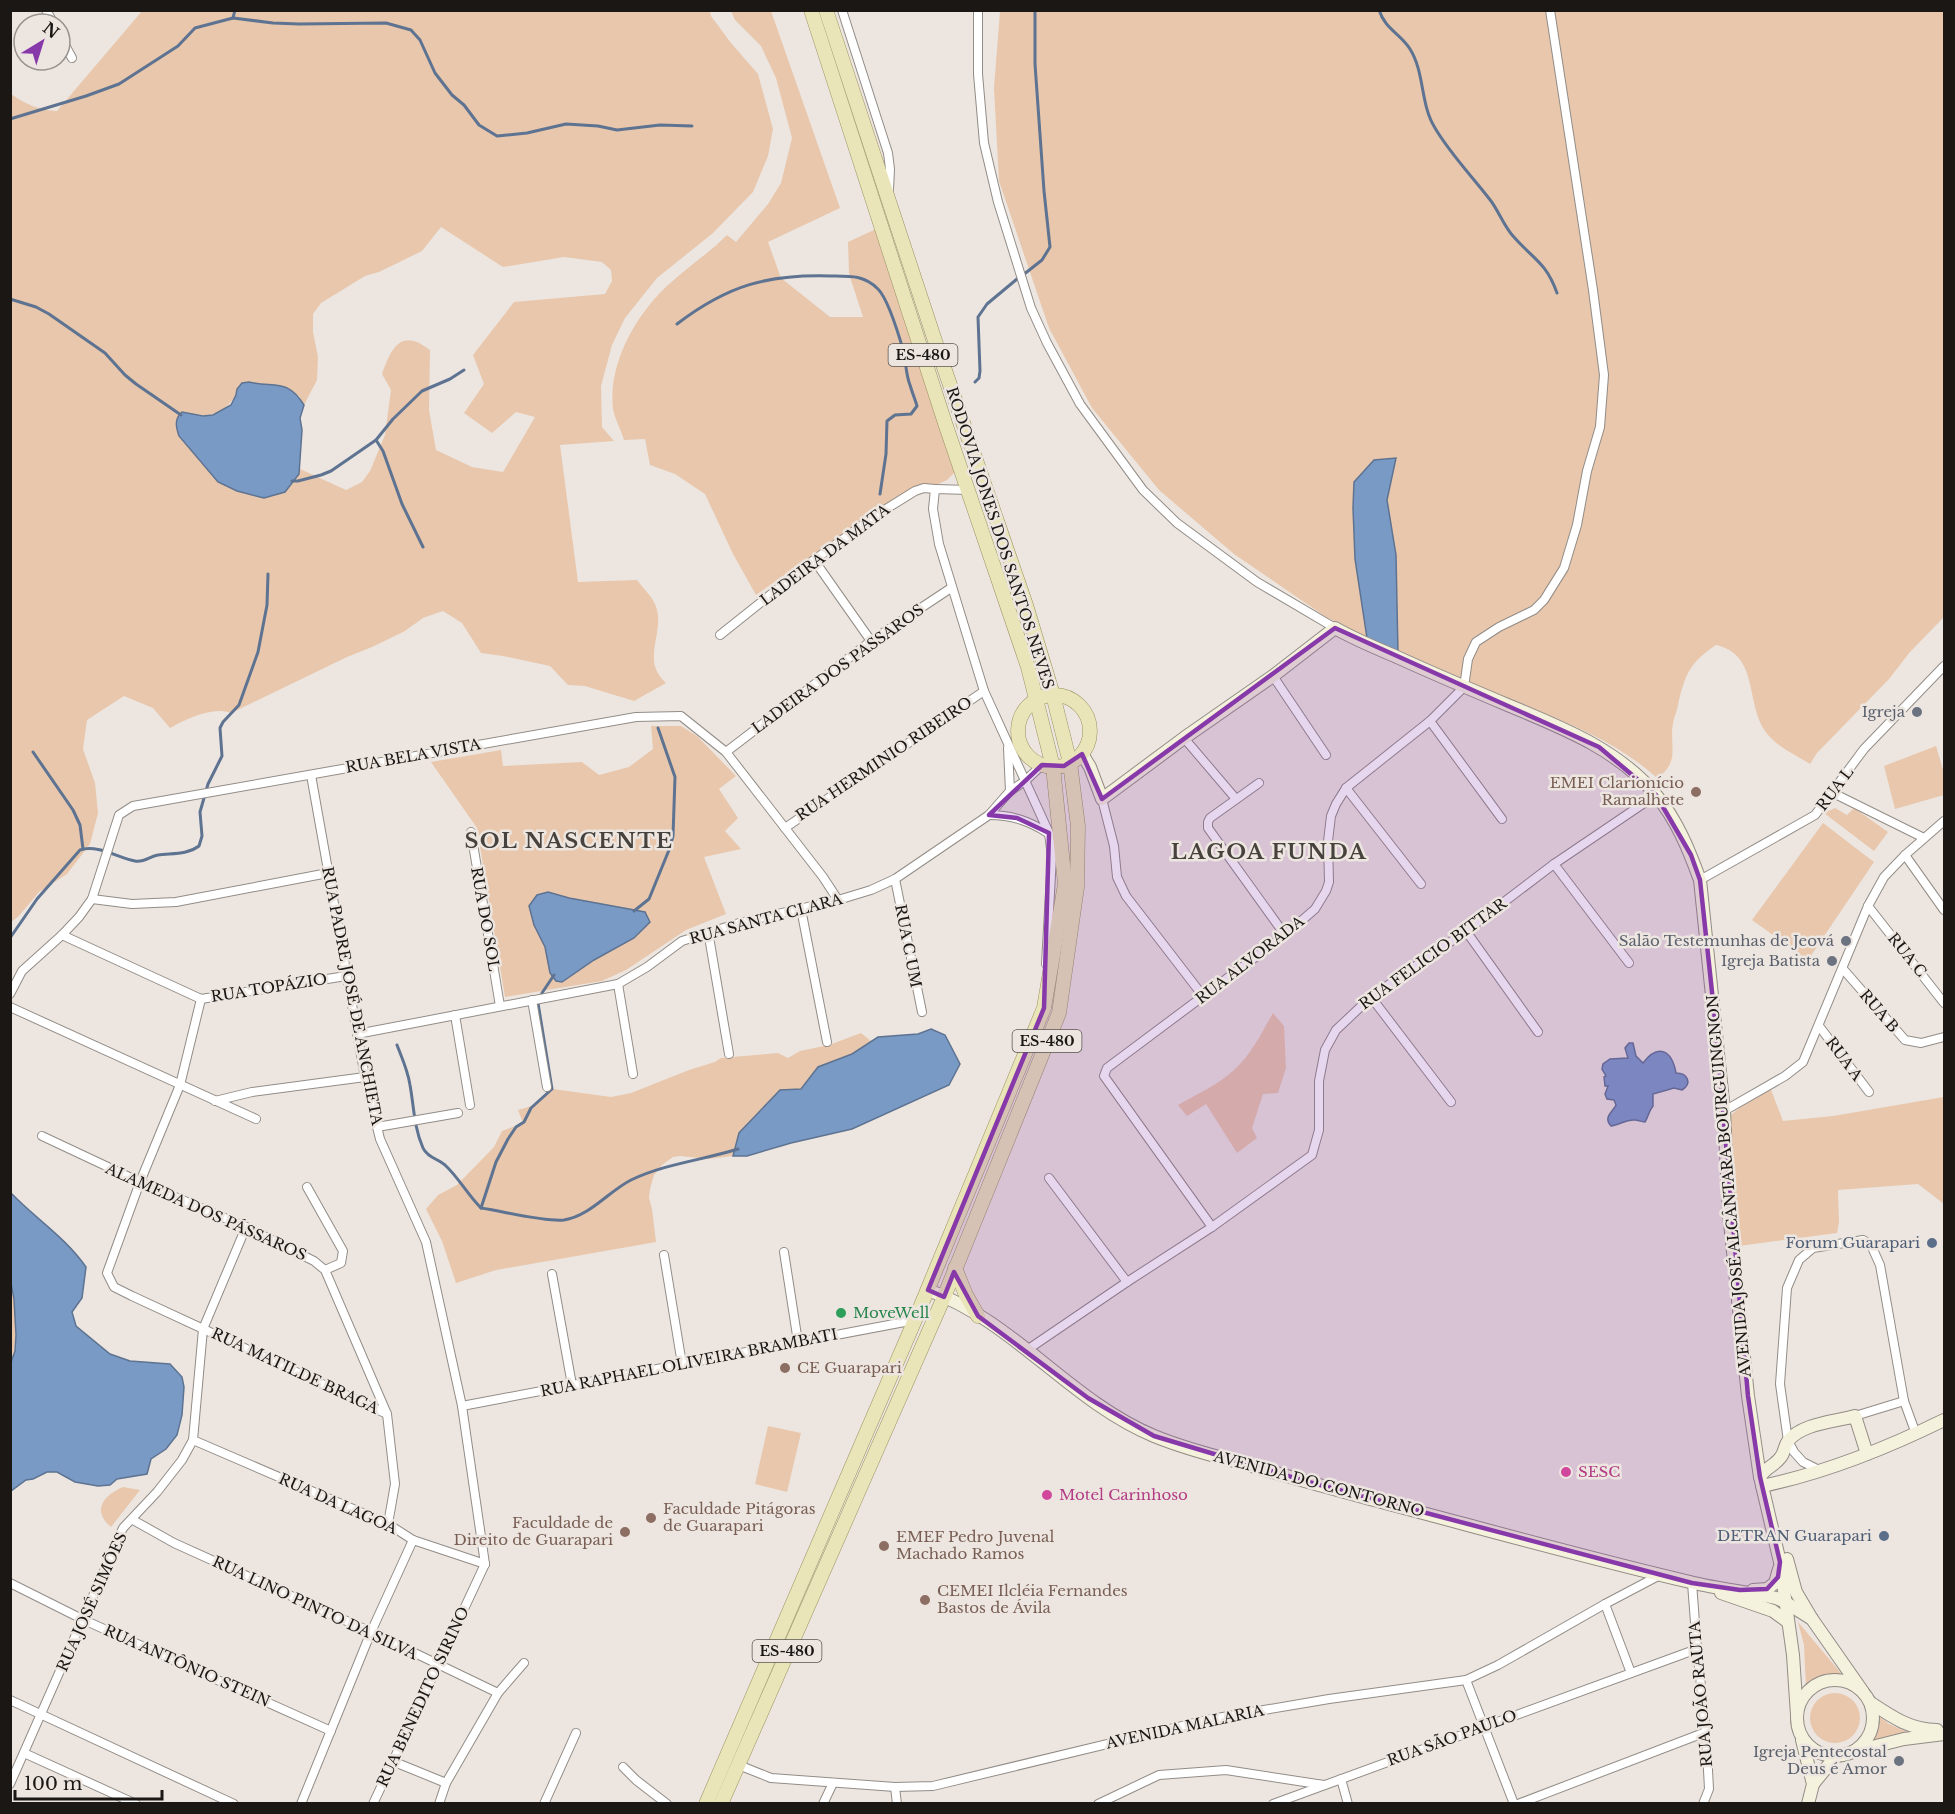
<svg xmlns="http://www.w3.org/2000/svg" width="1955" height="1814" font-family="'Libre Baskerville',serif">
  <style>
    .green { fill: #e8c7ac; fill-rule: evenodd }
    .water { fill: #7a9ac6; stroke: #5d7391; stroke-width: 1.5 }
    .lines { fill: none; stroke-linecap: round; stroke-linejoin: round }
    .stream { stroke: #5d7391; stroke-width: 3 }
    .street-casing { stroke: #928c87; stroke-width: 10 }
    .secondary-casing { stroke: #928c87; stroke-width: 14 }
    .primary-casing { stroke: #989160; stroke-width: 15 }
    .street { stroke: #fff; stroke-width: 8 }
    .secondary { stroke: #f4f2dc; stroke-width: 12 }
    .primary { stroke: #eae5b8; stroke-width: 14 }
    .marked { fill: #8739a9; fill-opacity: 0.2; stroke: #8739a9; stroke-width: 4.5; stroke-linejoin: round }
    .worship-dot { fill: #6b7280; stroke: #ede6e0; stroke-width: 2 }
    .education-dot { fill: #8d6e63; stroke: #ede6e0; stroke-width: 2 }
    .service-dot { fill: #5c6f8a; stroke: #ede6e0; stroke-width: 2 }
    .leisure-dot { fill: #2e9e5b; stroke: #ede6e0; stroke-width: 2 }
    .hotel-dot { fill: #d1479c; stroke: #ede6e0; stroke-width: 2 }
    .labels { text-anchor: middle; stroke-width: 5; stroke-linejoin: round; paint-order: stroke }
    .shield { fill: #ede6e0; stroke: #595552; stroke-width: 1.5 }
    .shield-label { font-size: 14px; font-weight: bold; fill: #1a1715 }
    .street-label { font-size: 15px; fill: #1a1715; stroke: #ede6e0 }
    .worship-label { font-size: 15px; fill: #5b616d; stroke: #ede6e0; text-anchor: end }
    .education-label { font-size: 15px; fill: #785e54; stroke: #ede6e0; text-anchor: start }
    .service-label { font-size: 15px; fill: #4e5e75; stroke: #ede6e0; text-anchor: end }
    .leisure-label { font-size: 15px; fill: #27864d; stroke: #ede6e0; text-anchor: start }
    .hotel-label { font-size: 15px; fill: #b23c85; stroke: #ede6e0; text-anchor: start }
    .district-label { font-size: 21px; font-weight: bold; letter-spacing: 1.5px; fill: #47423d; stroke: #ede6e0 }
  </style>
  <rect width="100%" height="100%" fill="#ede6e0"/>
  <g class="green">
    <path d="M142,11H710L711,16L731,43L758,74L773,129L768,156L753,192L713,233L657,278L625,318L612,345L601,386L602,427L614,441L560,445L578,582L637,580C646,592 657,600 658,616C660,641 643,662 666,683L634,701L585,686L568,685L550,666L503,656L481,653L462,623L443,611L423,618L405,631L372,647L347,657L231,713C213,706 186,719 170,728L153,708L124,696L87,720L83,749L95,783L98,813L90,844L67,874L39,892L18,917L11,922V94C25,104 39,110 57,111ZM441,227L503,267L564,257L602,262L611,270L612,281L605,294L514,302L473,355L484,384L464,413L492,433L516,412L535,417L503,472L472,467L436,450L429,410L430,350C401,327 391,348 382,374L391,390L385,435L370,471L362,482L346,490L300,469L299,474L285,492L237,491L218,482L179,436L195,414C223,420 232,401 245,382L268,385L299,396L304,405L317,380L318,357L313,332V314L321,303L365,276L379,272L422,251Z"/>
    <path d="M731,11H771L840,208L768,242L781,278L830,317H863L849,274L848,242L876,229L929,396L956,471L947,480L865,518L756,595L733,554L705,494L675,474L650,465L645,439L624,440C621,430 615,419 613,409C608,364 635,316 667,286C686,268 708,254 727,235L736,242L768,204L781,183L792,138L776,78L761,46L735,20Z"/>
    <path d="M1000,11H1944V617L1910,652L1889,679L1817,753L1810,764C1796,755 1775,746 1765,731C1745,700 1759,655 1716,645C1689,663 1685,675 1678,705C1677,711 1674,717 1673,723C1669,745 1681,762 1657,778C1622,746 1578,727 1534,709C1489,690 1443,673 1398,653L1396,555L1387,500L1396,458L1354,482L1353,508L1355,559L1367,638L1326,617L1234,554L1159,490L1092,408L1049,328L999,181L994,88Z"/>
    <path d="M651,726H681L697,736L736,776L719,789L738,818L725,831L741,849L704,857L726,914L686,930L626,970L602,981L505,997L477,828L431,762L501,750L503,766L582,762L599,775L629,767L653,749ZM548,892L569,898L645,912L594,960L562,982L550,973L545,947L534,925Z"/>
    <polygon points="1936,746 1944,773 1944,795 1895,809 1884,766"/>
    <polygon points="1835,808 1847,815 1854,808 1888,832 1874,851 1824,813"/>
    <polygon points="1823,823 1874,862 1808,960 1752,920"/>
    <path d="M1273,1013L1284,1026L1286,1068L1278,1093L1263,1094L1252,1128L1257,1138L1237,1153L1206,1104L1187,1116L1178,1105C1197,1094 1218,1085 1234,1070C1251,1055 1262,1032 1273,1013Z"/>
    <polygon points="861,1033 871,1041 852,1054 818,1067 801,1089 780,1090 739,1133 733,1156 708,1159 680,1156 673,1157 662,1165 654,1175 650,1189 649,1198 652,1209 656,1242 496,1270 456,1283 442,1241 426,1209 438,1195 457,1185 494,1147 502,1131 523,1123 518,1110 535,1105 553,1089 611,1097 631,1093 689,1070 715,1062 721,1058 778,1053 788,1058 800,1051 829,1045"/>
    <polygon points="1771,1090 1783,1121 1833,1116 1944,1097 1944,1204 1918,1184 1838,1190 1839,1222 1837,1233 1739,1246 1726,1119 1759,1092"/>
    <path d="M11,1278C17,1304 18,1339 11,1365Z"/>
    <polygon points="768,1426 801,1433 787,1492 755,1484"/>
    <path d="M123,1487L140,1490L111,1527C91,1510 104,1495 123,1487Z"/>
    <path d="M1798,1622L1845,1678C1829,1674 1818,1678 1806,1689L1804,1645Z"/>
    <circle cx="1835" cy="1718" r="25"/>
    <polygon points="1876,1714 1889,1724 1914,1735 1870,1740 1874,1732"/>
  </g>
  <g class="water">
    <path d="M249,382C275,388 287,378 304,405L300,418L302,430L299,474L285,492L264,498L237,491L218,482L179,436C176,427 174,419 182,412L203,416L213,415L231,405L236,395L237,389L242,383Z"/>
    <polygon points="1396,458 1387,500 1396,555 1398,653 1367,638 1355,559 1353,508 1354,482 1374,460"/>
    <polygon points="548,892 569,898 645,912 650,922 634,938 594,960 562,982 556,981 550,973 545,947 534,925 529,906 537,895"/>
    <polygon points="931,1029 945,1035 960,1064 949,1085 852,1129 791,1143 747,1156 733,1156 739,1133 780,1090 801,1089 818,1067 852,1054 878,1037 918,1034"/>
    <path d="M1629,1043H1633L1636,1056L1643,1063C1658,1043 1672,1050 1676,1073C1687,1073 1693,1083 1682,1090L1674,1088L1653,1094V1106C1648,1112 1649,1116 1645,1122C1641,1122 1638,1120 1635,1120C1627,1119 1619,1125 1611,1126C1603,1117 1612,1113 1616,1105L1614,1100L1607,1099L1605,1094L1608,1086H1605L1604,1077L1606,1076L1602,1069L1603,1064L1610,1059L1628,1058L1625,1048Z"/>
    <path d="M11,1193C36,1219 65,1237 86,1267L82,1298L72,1312L76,1326L110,1354L130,1361L170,1364L182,1377L184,1387L182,1415L177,1435L166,1449L151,1459L147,1474L117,1479L110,1485L98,1486L75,1482L57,1472H47L33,1479L26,1480L11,1491L10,1365L15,1351L16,1335L14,1299L10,1278Z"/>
  </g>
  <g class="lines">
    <g class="stream">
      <path d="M1379,10C1385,29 1401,34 1410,49C1425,73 1420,104 1435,128C1451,155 1472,176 1491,201C1499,212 1504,226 1513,236C1533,259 1546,262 1557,293"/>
      <polyline points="233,18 235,10"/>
      <polyline points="10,119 86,96 119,84 178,46 195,28 233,18 273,23 299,24 386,23 411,30 420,40 435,73 452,95 464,105 479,125 497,136 527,133 566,124 598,126 617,130 660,125 692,126"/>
      <polyline points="1023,275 1042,260 1050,247 1044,191 1035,64 1035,10"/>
      <polyline points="10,299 36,307 49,314 105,353 125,375 136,384 181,415"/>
      <path d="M677,324C728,285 768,274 831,276C850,276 864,275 878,289C888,299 900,339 904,353C906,364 906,375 910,385C912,392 915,399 917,406L911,414L895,415L887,421L886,454L880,494"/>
      <polyline points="975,382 979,378 980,371 978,317 987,304 1017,279"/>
      <polyline points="376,440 383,451 402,504 423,547"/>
      <polyline points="292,481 298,481 321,475 331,471 376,440 393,419 422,391 450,379 464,370"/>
      <polyline points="33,752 73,810 80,825 83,849"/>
      <polyline points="634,911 649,899 669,850 673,836 675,777 658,728"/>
      <path d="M10,938L37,899L80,850C98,844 118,858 135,861C144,863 150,856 158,855C172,853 187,855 199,846L202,836L200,812L208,784L222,756L220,728L223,722L239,705L258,652L267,605L268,574"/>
      <path d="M397,1045C402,1058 408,1071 410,1085C414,1107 414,1128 423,1148C427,1157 438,1159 445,1165C459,1178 467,1194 481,1208C502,1211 544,1222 564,1220C590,1216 609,1191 631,1180C664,1164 703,1160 738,1149"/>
      <polyline points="481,1208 496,1162 508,1139 516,1127 524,1122 531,1108 552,1089 538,1003 542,993 554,975"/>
    </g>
    <defs>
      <g id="street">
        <polyline points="46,10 54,24"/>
        <polyline points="842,10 888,153 890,169 889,189"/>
        <polyline points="978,10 978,74 984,143 998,202 1031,308 1047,343 1080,404 1143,490 1177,523 1257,582 1335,628"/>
        <polyline points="60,36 72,58"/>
        <polyline points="969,490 935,489 933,509 939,544 984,691 1049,833 1052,857 1046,964"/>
        <polyline points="814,560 871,641"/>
        <polyline points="720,635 814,560 878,514 915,491 924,488 935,489"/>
        <polyline points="1273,676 1326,755"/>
        <polyline points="1430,721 1502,819"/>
        <polyline points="1184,738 1236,799"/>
        <polyline points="1008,748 1010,791"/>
        <polyline points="726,752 871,641 951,588"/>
        <polyline points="311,775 365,1077 380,1139 426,1242 462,1406 485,1564"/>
        <polyline points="1259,783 1210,818 1208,822 1208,828 1285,935"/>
        <polyline points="1346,788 1421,884"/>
        <polyline points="1833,793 1924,838"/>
        <polyline points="1102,799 1114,846 1117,877 1126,896 1203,996"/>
        <path d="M989,815C1012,815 1029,821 1048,833"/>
        <polyline points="785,828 984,691"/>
        <polyline points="471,832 500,1006"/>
        <polyline points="1905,855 1944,910"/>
        <polyline points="1554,864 1629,963"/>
        <polyline points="895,879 922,1012"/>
        <polyline points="1700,880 1815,815 1864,749 1944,666"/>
        <polyline points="92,899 132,904 176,902 328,873"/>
        <polyline points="1868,906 1944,1003"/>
        <polyline points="801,909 827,1042"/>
        <polyline points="708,931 729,1054"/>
        <polyline points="1466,931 1538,1032"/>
        <polyline points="62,935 201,999 346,976"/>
        <polyline points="1843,969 1905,1040 1921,1043 1944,1037"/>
        <polyline points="618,984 633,1074"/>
        <polyline points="10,994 22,971 62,935 79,917 92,899 119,815 133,806 636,717 681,716 726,752 823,877 838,900"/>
        <polyline points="1371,997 1451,1102"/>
        <polyline points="201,999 180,1085 140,1182 107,1273 114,1287 132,1296 387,1414"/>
        <polyline points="532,1000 547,1087"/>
        <polyline points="10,1007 256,1119"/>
        <polyline points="455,1015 470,1105"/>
        <polyline points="1819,1026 1869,1092"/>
        <polyline points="357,1034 618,984 647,967 682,941 739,923 838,900 871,890 895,879 989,815 1010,791 1025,781 1042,765"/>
        <polyline points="215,1101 252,1092 365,1077"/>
        <polyline points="1724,1111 1785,1076 1803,1062 1868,906 1884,877 1905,855 1944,821"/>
        <polyline points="377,1127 458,1113"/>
        <polyline points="42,1136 140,1182 246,1227 314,1261 325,1270 387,1414 395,1484 388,1524"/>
        <polyline points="1049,1178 1127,1282"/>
        <polyline points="307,1187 343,1251 341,1263 325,1270"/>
        <polyline points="1212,1227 1104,1076 1107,1068 1285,935 1315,909 1326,891 1329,882 1328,841 1331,816 1336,804 1346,788 1430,721 1464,687 1468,659 1476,642 1499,627 1534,610 1544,600 1564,568 1577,525 1587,471 1600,427 1604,375 1593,290 1550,10"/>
        <polyline points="784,1252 798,1342"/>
        <polyline points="664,1255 682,1364"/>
        <polyline points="552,1274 572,1385"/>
        <polyline points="1027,1350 1127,1282 1212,1227 1312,1155 1319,1130 1319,1081 1325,1050 1336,1030 1371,997 1466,931 1554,864 1656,795"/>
        <polyline points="462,1406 915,1320"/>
        <polyline points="1855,1416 1904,1401"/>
        <polyline points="193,1440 388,1524 413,1540 485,1564"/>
        <polyline points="1819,1470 1803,1462 1794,1452 1788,1441 1780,1384 1787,1288 1799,1260 1813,1248 1863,1240 1871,1245 1880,1265 1904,1401 1916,1434"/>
        <polyline points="133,1520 174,1543 371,1632 498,1693"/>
        <polyline points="10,1583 84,1620 331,1731"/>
        <polyline points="1692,1583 1697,1649 1706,1732 1709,1789 1703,1804"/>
        <polyline points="1605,1604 1631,1673"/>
        <polyline points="1466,1680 1514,1804"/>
        <polyline points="10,1700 234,1804"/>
        <polyline points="24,1753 136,1804"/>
        <polyline points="392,1761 446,1783"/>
        <polyline points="736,1764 771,1778 895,1787 933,1786 1211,1719 1329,1699 1466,1680 1498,1665 1605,1604 1660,1575"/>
        <polyline points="623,1767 636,1780 667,1804"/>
        <polyline points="1341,1779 1348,1804"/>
        <polyline points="10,1784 123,1528 157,1492 182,1460 193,1440 203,1329 246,1227"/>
        <polyline points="895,1787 897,1804"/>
        <polyline points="301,1804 371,1632 413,1540"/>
        <polyline points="373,1804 485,1564"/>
        <polyline points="439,1804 446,1783 498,1693 524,1663"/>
        <polyline points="544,1804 576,1733"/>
        <polyline points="823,1804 833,1783"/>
        <polyline points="1098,1804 1159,1775 1226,1770 1324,1785"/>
        <polyline points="1273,1804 1697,1649"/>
        <polyline points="1518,1804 1706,1732"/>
      </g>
      <g id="secondary">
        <path d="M1082,754L1090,767L1102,799L1184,738L1273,676L1335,628C1354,639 1376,648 1397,657C1434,674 1472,690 1510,706C1563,728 1619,750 1656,795C1677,820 1689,850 1700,880L1724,1111L1729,1213L1748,1396L1760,1477L1780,1562L1793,1655L1797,1715"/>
        <path d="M928,1290C1014,1321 1070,1401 1154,1436C1181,1447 1210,1455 1238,1462C1282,1475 1326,1487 1370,1499C1477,1527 1583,1557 1690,1582C1718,1589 1747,1592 1776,1598L1785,1602L1812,1619"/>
        <path d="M1760,1477C1765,1468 1774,1466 1780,1458C1785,1453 1784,1446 1788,1441C1802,1423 1835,1422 1855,1416L1867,1454"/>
        <path d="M1762,1486C1825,1473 1887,1448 1944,1420"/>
        <polyline points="1787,1559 1796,1592 1812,1619 1863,1692"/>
        <polyline points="1753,1590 1767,1589 1775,1583 1779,1569"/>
        <polyline points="1721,1593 1773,1611 1788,1622"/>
        <circle cx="1835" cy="1718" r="38"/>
        <path d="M1871,1703C1892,1717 1911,1730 1937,1730"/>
        <polyline points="1802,1740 1813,1784 1808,1804"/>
        <polyline points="1856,1751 1904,1739 1944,1734"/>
        <polyline points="1813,1784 1836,1756"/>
      </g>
      <g id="primary">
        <circle cx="1054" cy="731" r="36"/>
        <polyline points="955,1268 966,1295 978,1316"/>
        <polyline points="706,1804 915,1320 1044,1008 1065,884 1053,767 1028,667 945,423 811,10"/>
        <polyline points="721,1804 944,1297 1059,1013 1077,887 1078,826 1070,763 1053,695 1026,605 939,353 826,10"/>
      </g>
    </defs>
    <use href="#street" class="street-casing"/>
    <use href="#secondary" class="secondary-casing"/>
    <use href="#primary" class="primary-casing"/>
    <use href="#street" class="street"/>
    <use href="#secondary" class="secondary"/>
    <use href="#primary" class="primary"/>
  </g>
  <path class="marked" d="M1335,628L1599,747L1656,795L1691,855L1700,880L1716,1029L1748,1396L1760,1477L1780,1562L1778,1577L1767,1589L1740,1590L1692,1583L1301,1480L1154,1436L1088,1398L978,1316L954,1272L944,1297L928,1290L1044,1008L1049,833L1017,818L989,815L1042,765L1064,766L1082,754L1102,799Z"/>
  <g class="worship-dot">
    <circle cx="1917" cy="712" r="6"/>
    <circle cx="1846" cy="941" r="6"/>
    <circle cx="1832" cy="961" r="6"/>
    <circle cx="1899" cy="1761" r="6"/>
  </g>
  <g class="education-dot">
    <circle cx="1696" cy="792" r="6"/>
    <circle cx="785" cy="1368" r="6"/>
    <circle cx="651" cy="1518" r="6"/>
    <circle cx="625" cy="1532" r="6"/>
    <circle cx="884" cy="1546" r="6"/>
    <circle cx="925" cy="1600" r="6"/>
  </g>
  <g class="service-dot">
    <circle cx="1932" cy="1243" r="6"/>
    <circle cx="1884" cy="1536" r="6"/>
  </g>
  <circle class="leisure-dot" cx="841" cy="1313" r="6"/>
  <g class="hotel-dot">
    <circle cx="1566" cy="1472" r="6"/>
    <circle cx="1047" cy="1495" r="6"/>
  </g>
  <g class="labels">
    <g class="shield">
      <rect x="888.5" y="344" width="69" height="22" rx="4.5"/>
      <rect x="1012.5" y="1030" width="69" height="22" rx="4.5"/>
      <rect x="752.5" y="1640" width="69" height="22" rx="4.5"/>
    </g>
    <g class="shield-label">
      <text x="923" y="360">ES-480</text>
      <text x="1047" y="1046">ES-480</text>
      <text x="787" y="1656">ES-480</text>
    </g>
    <g class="street-label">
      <text transform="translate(1000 538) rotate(72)" y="5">RODOVIA JONES DOS SANTOS NEVES</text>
      <text transform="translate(825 555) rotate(-37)" y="5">LADEIRA DA MATA</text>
      <text transform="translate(838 669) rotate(-36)" y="5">LADEIRA DOS PASSAROS</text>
      <text transform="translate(413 756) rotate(-10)" y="5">RUA BELA VISTA</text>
      <text transform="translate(884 759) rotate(-34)" y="5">RUA HERMINIO RIBEIRO</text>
      <text transform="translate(1835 789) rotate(-53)" y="5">RUA L</text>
      <text transform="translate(485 919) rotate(80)" y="5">RUA DO SOL</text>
      <text transform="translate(766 919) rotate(-15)" y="5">RUA SANTA CLARA</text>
      <text transform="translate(908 946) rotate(79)" y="5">RUA C UM</text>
      <text transform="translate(1433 954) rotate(-36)" y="5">RUA FELICIO BITTAR</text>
      <text transform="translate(1907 955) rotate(51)" y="5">RUA C</text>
      <text transform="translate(1250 960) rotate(-38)" y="5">RUA ALVORADA</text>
      <text transform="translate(269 988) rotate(-9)" y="5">RUA TOPÁZIO</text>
      <text transform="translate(352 996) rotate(79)" y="5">RUA PADRE JOSÉ DE ANCHIETA</text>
      <text transform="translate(1879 1011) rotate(49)" y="5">RUA B</text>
      <text transform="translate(1844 1059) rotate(53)" y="5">RUA A</text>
      <text transform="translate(1729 1186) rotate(-95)" y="5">AVENIDA JOSÉ ALCÂNTARA BOURGUINGNON</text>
      <text transform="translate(206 1212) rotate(24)" y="5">ALAMEDA DOS PÁSSAROS</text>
      <text transform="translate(689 1363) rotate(-11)" y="5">RUA RAPHAEL OLIVEIRA BRAMBATI</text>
      <text transform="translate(295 1371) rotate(25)" y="5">RUA MATILDE BRAGA</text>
      <text transform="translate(1319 1484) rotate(15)" y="5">AVENIDA DO CONTORNO</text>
      <text transform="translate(338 1504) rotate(24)" y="5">RUA DA LAGOA</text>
      <text transform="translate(92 1602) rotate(-66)" y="5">RUA JOSÉ SIMÕES</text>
      <text transform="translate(315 1608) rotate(25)" y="5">RUA LINO PINTO DA SILVA</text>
      <text transform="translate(187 1666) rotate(24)" y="5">RUA ANTÔNIO STEIN</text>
      <text transform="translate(1701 1694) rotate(-95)" y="5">RUA JOÃO RAUTA</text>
      <text transform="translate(423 1697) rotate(-65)" y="5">RUA BENEDITO SIRINO</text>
      <text transform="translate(1185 1727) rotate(-12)" y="5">AVENIDA MALARIA</text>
      <text transform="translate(1452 1738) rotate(-20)" y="5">RUA SÃO PAULO</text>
    </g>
    <g class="worship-label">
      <text x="1905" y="717">Igreja</text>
      <text x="1834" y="946">Salão Testemunhas de Jeová</text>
      <text x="1820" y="966">Igreja Batista</text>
      <text x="1887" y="1757">Igreja Pentecostal<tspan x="1887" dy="17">Deus é Amor</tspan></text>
    </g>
    <g class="education-label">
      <text x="1684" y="788" text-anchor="end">EMEI Clarionício<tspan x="1684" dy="17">Ramalhete</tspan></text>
      <text x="797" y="1373">CE Guarapari</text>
      <text x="663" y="1514">Faculdade Pitágoras<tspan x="663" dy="17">de Guarapari</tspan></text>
      <text x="613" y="1528" text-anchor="end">Faculdade de<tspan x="613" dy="17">Direito de Guarapari</tspan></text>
      <text x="896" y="1542">EMEF Pedro Juvenal<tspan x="896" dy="17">Machado Ramos</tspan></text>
      <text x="937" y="1596">CEMEI Ilcléia Fernandes<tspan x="937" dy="17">Bastos de Ávila</tspan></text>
    </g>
    <g class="service-label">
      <text x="1920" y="1248">Forum Guarapari</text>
      <text x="1872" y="1541">DETRAN Guarapari</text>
    </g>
    <g class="leisure-label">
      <text x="853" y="1318">MoveWell</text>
    </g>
    <g class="hotel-label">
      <text x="1578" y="1477">SESC</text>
      <text x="1059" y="1500">Motel Carinhoso</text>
    </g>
    <g class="district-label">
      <text x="569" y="848">SOL NASCENTE</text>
      <text x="1269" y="859">LAGOA FUNDA</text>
    </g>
  </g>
  <rect width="1955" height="1814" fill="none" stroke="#1a1715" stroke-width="24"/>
  <g transform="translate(42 42) rotate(38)"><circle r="28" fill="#ede6e0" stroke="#99938f" stroke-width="1.5"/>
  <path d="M0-4.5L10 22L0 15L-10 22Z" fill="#8739a9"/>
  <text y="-9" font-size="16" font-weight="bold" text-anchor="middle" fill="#1a1715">N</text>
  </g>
  <path d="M15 1790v9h147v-9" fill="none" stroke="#1a1715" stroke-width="3"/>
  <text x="24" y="1790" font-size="18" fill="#1a1715" stroke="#ede6e0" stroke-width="4.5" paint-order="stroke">100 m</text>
</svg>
